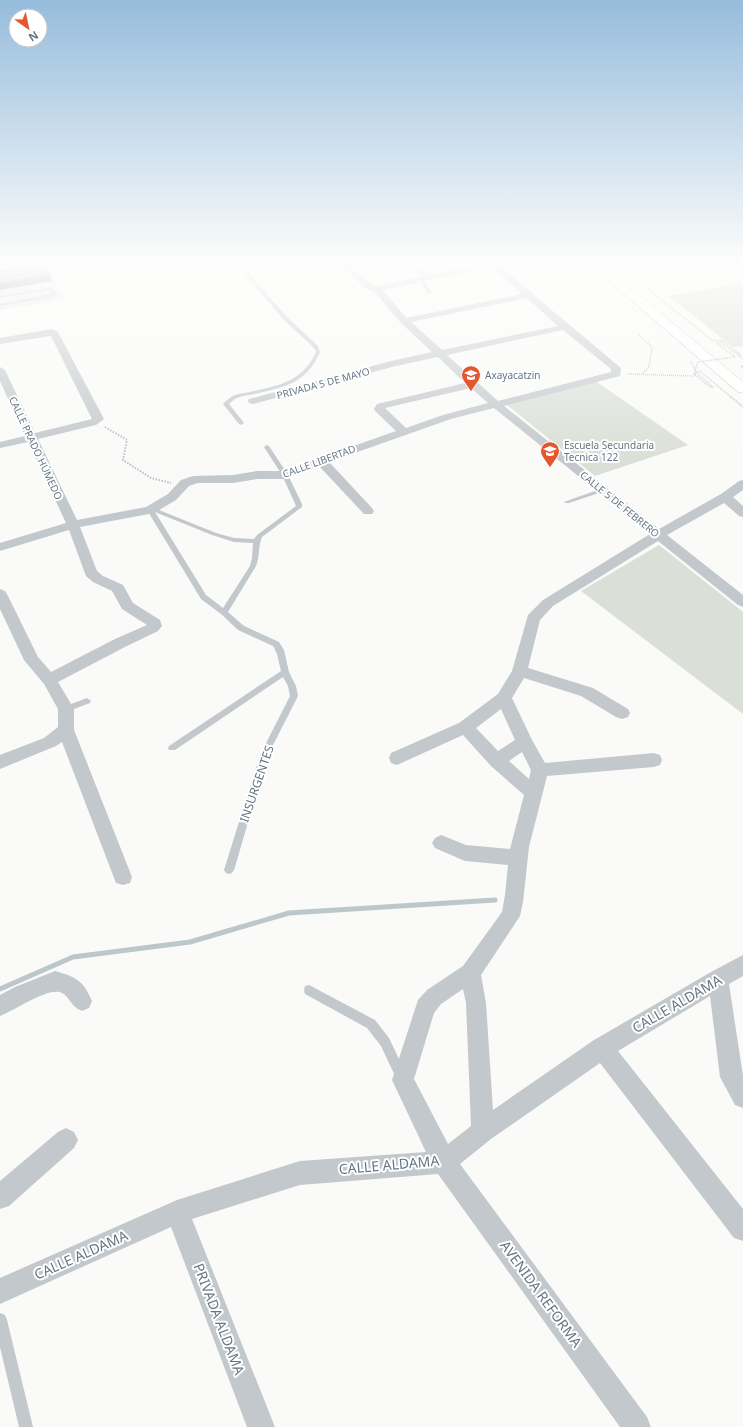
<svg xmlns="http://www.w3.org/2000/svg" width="743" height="1427" font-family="'Noto Sans',sans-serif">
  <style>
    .built { fill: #e8e9e9 }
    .green { fill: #dadfd7 }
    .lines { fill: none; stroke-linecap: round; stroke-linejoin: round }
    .stream { stroke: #bbc7cb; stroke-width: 5 }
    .primary-casing { stroke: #b5babe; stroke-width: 1 }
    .path-far1 { stroke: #bbbfc2; stroke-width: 1.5; stroke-dasharray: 1 1; stroke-linecap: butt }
    .path { stroke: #bbbfc2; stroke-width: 2; stroke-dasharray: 1.5 1.5; stroke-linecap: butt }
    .service { fill: #c3c8cc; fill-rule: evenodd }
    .minor { fill: #c3c8cc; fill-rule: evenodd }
    .primary { fill: #fff; fill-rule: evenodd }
    .path-bridge { stroke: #bbbfc2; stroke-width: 1.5; stroke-dasharray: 1 1; stroke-linecap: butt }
    .shaded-wall { fill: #777d82 }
    .building { fill: #aab3b9; stroke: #777d82 }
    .labels { text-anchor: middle; stroke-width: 4; stroke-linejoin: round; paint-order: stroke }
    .far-poi-label { font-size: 10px; fill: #657683; stroke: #fff; text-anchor: start }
    .far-street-label { font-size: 10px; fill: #657683; stroke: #fff }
    .street-label { font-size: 12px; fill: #657683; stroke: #fff }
    .near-street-label { font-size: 14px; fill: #657683; stroke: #fff }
  </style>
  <rect width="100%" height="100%" fill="#fafaf8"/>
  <polygon class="built" points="0,261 45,261 65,299 0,310"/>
  <g class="green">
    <polygon points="743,283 743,346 733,347 669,296"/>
    <polygon points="594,380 688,445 595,476 507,405"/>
    <polygon points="659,545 743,612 743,714 581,591"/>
  </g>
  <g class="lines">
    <polyline class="stream" points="0,989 73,957 190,942 289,913 495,900"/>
    <defs>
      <polygon id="primary" points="586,261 599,261 743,382 743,393 738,392"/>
    </defs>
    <use href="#primary" class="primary-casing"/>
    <g class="path-far1">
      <polyline points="575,261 581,266"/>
      <polyline points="613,261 713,341 722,340 741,355 739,356"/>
      <polyline points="639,335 652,347 649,367 642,374"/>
      <polyline points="735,357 717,343 721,342 743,359"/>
      <polyline points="691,361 696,372 713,387 710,387 694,374"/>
      <polyline points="743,366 741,366 743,368"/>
      <polyline points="627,374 694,376 696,372 700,371 732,398"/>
    </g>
    <g class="path">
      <polyline points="731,397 743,407"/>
      <polyline points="105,427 127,440 123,460 151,478 171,483"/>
    </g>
    <g class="service">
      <polygon points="19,261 29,261 0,267 0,265"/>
      <path d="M234,261H238L287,317L318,346L320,352C306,384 285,387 254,394C243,396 237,396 229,404L244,423L241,425L239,424L223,404C232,394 238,394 250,392C280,385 302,382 316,352L314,348L283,319Z"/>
      <polygon points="419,278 423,278 431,292 431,293 427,293"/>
      <polygon points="48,288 53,289 57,294 52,297 0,306 0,304 52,294 48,290 0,298 0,296"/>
      <path d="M267,445L269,446L288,475L302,504V507L262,537C258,546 260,557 256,566L228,612L244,626L279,642L284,650L289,672L296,686L298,696L268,755L234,870L232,873L229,874L226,873L224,870L260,755L290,696L288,686L283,677L175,750H169L168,748L169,746L281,671L277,654L273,646L238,630L221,614L201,599L147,510L150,508H154L216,533L234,538L254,539L257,535L296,506L282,475L264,447ZM155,512L212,535L234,542L253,543L252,558L250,566L223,608L206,595Z"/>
      <polygon points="603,488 606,490 605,491 569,503 565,503 564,502"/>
      <polygon points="87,698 91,701 90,703 66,712 62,709 63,707"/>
      <polygon points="309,985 375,1020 389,1038 407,1076 405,1080 401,1082 397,1080 381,1046 367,1028 305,994 304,990 305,986"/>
      <polygon points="0,1313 5,1315 7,1320 33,1427 19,1427 0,1347"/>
    </g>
    <g class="minor">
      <path d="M336,261H345L372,285L377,286L421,277L402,261H411L430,275L487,263L486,261L497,262L531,292L534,293L535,296L621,368L620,376L504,406L659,529L721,494L739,481L743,480V490L733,497L743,506V517L739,516L724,503L667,535L743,595V607L738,605L658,541L553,606L540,620L528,668L593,688L628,709L630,713L628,717L622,719L616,717L581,696L524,678L512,698L532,740L545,763L654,753L660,755L662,760L660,765L654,767L547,776L529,847L523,902L520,916L481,975L486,1003L493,1110L594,1040L711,972L743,955V976L729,984L743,1076V1108L735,1105L720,1077L710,996L618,1051L743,1209V1241L734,1238L600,1063L491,1139L460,1164L647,1417L651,1427H620L438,1174L300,1185L192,1219L275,1427H247L171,1227L0,1304V1278L177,1200L300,1161L426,1152L392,1080L418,1000L427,990L463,966L502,912L505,895L508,865L465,861L435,848L432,843L435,838L441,835L466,845L510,849L524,795L491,766L463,735L397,765L391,763L389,758L391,753L459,723L498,694L512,671L528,615L543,600L650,534L494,408L451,419L329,462L372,508L374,511L372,514H364L319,466L285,479H257L233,483H198L189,486L176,500L154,513L80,527L97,571L103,576L123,585L133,603L160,620L162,626L158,631L125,647L58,682L74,709V730L132,877L130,883L123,885L116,883L62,742L56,746L0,769V755L44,738L58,727V709L44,684L24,660L0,609V589L5,591L7,594L38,657L51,672L115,639L147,625L122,609L112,591L93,582L86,576L69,530L0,551V543L66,523L28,442L0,448V442L25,436L0,381V367L5,370L35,433L92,419L51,336L0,344V338L52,329L58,332L104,419L96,425L38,439L77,520L146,507L168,494L181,480L193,476L233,475L257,471H283L396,431L375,411L374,409L377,404L465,383L438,357L396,366L253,404L249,403L248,401L249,399L391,361L432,352L401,323L374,291L366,289ZM492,267L522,294L406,318L383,290ZM527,298L558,326L442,350L411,322ZM563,330L611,369V372L498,401L447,355ZM471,388L488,403L443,415L406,428L385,408ZM501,709L515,740L498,751L476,728ZM522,752L531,770L529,779L509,761ZM463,989L466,1003L471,1126L448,1144L414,1079L434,1013L441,1004Z"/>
      <path d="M55,971C76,977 83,980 92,1001L89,1008L82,1011C70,1006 70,997 62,993C49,986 14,1011 0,1016V995L15,987Z"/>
      <polygon points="66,1128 74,1132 78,1140 74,1148 9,1206 0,1209 0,1181 58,1132"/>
    </g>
    <use href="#primary" class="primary"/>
    <polyline class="path-bridge" points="694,374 698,362 735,357"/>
  </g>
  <polygon class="shaded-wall" points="50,274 52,281 0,290 0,283"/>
  <polygon class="building" points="32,261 43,261 50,274 0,283 0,270 1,272 30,267 27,262"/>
  <linearGradient id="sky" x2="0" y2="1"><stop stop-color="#96bcdc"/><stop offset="0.57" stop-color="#fdfdfc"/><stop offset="1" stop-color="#fdfdfc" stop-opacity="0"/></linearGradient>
  <rect width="743" height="461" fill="url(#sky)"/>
  <defs>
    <symbol id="school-pin" viewBox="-11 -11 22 30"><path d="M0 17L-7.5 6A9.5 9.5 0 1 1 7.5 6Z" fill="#e4572e" stroke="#fff"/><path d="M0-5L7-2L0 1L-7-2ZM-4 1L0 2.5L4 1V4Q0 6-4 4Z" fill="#fff"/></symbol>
  </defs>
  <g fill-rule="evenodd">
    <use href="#school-pin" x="460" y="364" width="22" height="30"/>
    <use href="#school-pin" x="539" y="440" width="22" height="30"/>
  </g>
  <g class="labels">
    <g class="far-poi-label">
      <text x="485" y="379">Axayacatzin</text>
      <text x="564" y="449">Escuela Secundaria<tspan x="564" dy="12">Tecnica 122</tspan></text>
    </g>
    <g class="far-street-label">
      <text transform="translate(323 383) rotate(-15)" y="4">PRIVADA 5 DE MAYO</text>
      <text transform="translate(36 448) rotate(65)" y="4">CALLE PRADO HÚMEDO</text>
      <text transform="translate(319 461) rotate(-20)" y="4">CALLE LIBERTAD</text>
      <text transform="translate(620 504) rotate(39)" y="4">CALLE 5 DE FEBRERO</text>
    </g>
    <g class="street-label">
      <text transform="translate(257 784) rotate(-71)" y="4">INSURGENTES</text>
    </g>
    <g class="near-street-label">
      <text transform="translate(677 1004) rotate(-30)" y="5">CALLE ALDAMA</text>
      <text transform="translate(389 1165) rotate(-5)" y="5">CALLE ALDAMA</text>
      <text transform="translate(81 1255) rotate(-24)" y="5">CALLE ALDAMA</text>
      <text transform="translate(541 1294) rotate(54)" y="5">AVENIDA REFORMA</text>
      <text transform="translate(219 1319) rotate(69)" y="5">PRIVADA ALDAMA</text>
    </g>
  </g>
  <g transform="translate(28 28) rotate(147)"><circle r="19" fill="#ffffff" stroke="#c1c8cd"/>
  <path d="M0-3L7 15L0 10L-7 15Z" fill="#e4572e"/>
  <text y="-6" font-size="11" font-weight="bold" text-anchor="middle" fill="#657683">N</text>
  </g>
</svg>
